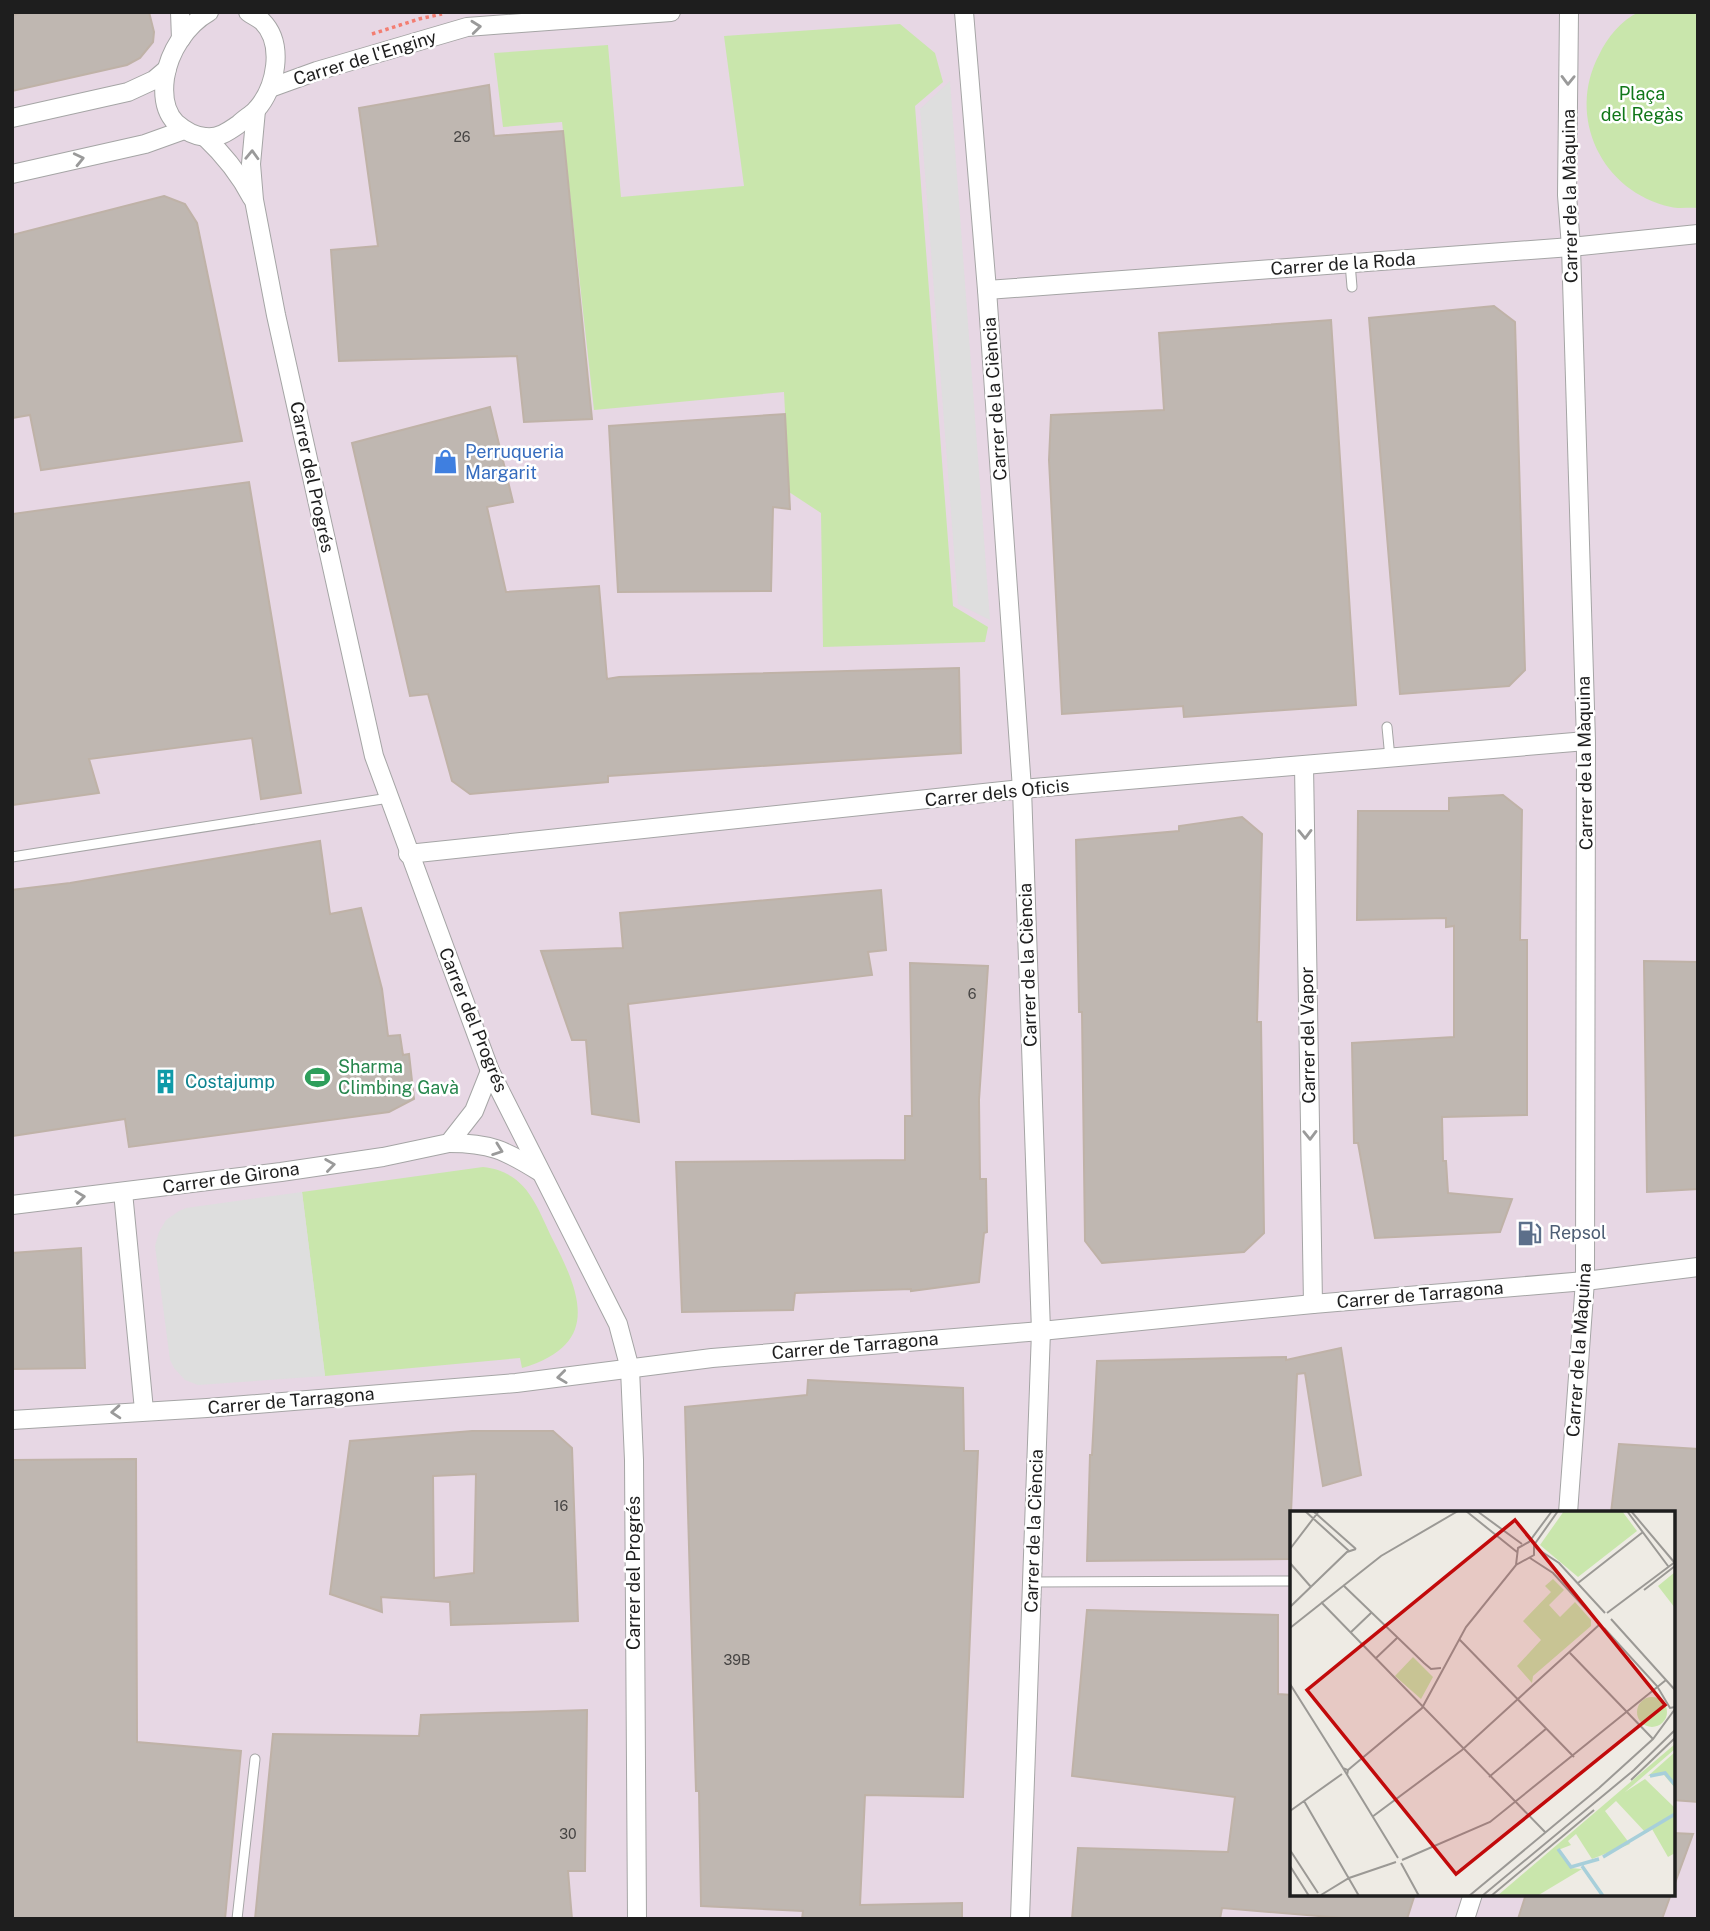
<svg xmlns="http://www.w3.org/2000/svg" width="1710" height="1931" font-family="'Public Sans',sans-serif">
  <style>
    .industrial { fill: #e7d7e4; fill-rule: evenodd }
    .grass { fill: #c9e6ac }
    .parking { fill: #dedede }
    .building { fill: #bfb7b1; stroke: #bfb2a7; stroke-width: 2; fill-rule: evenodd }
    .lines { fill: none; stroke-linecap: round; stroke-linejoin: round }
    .service-casing { stroke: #a5a5a5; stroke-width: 11 }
    .minor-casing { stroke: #a5a5a5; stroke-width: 20 }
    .path { stroke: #f37d71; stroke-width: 3.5; stroke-dasharray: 3.5 3.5; stroke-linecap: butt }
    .service { stroke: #fff; stroke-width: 9 }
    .minor { stroke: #fff; stroke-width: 18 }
    .oneway { stroke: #9a9a9a }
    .labels { text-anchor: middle; stroke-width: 5; stroke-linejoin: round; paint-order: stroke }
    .number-label { font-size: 14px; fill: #464443 }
    .street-label { font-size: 18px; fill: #1e1e1e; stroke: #fff }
    .park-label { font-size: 18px; fill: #117719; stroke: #fff }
    .shop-label { font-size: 18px; fill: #366cbe; stroke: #fff; text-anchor: start }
    .leisure-label { font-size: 18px; fill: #27864d; stroke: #fff; text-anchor: start }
    .culture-label { font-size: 18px; fill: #0d838f; stroke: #fff; text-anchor: start }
    .service-label { font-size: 18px; fill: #4e5e75; stroke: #fff; text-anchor: start }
    .inset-river { fill: none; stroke: #a7cfda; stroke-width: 3.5 }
    .inset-road { fill: none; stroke: #9b9995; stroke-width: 2 }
    .view { fill: #c20a0b; fill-opacity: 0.15; stroke: #c20a0b; stroke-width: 3.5 }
    .inset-edge { fill: none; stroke: #1e1e1e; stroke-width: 3.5 }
  </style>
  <rect width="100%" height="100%" fill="#eeebe4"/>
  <path class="industrial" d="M12,12H1698V1919H12ZM1292,1513H1673V1894H1292Z"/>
  <g class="grass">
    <path d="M1639,12H1698V208C1689,207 1679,209 1671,207C1602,192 1566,117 1599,55C1607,38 1621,20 1639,12Z"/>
    <polygon points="900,24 935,53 943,82 915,106 953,606 988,627 985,642 823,647 821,513 789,492 784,392 594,410 562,122 503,127 494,53 608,45 621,197 744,186 724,36"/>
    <path d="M483,1167C527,1172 536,1205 553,1240C582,1296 600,1345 522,1368L520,1358L325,1376L302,1192Z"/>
  </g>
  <g class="parking">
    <polygon points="950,81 990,620 958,604 920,109"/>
    <polygon points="302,1192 325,1376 198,1385 185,1380 174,1368 170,1360 155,1246 159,1232 166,1220 179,1211 186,1208"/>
  </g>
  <g class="building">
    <polygon points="25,12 149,12 154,32 153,42 140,58 127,65 12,91 12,15"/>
    <polygon points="489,85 494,136 563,131 592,419 524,422 517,356 339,361 331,250 378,246 359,108"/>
    <polygon points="164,196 185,204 197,223 242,441 41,470 30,415 12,418 12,235"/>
    <polygon points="1494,306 1515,322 1525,670 1509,686 1400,694 1369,318"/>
    <polygon points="1331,320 1356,705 1184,717 1183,706 1062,714 1049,460 1051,415 1164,410 1159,333"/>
    <polygon points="490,407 513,502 487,507 506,592 599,586 607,679 619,677 959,668 961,753 608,776 608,782 470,794 452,781 428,694 410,696 352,443"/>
    <polygon points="785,414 790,509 773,507 771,591 618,592 609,426"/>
    <polygon points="249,482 301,793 261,799 252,738 89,759 99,793 12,805 12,514"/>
    <polygon points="1503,795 1522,810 1520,940 1527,940 1527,1115 1442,1117 1443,1161 1446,1161 1448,1193 1512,1199 1500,1232 1375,1238 1358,1143 1354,1143 1352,1043 1454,1037 1454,926 1446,927 1446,918 1357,920 1358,811 1449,811 1449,798"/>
    <polygon points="1242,817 1262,834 1257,1022 1261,1022 1264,1233 1244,1252 1102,1263 1085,1241 1082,1012 1079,1012 1076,840 1179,831 1179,826"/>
    <polygon points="320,841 330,914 361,908 382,989 388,1036 400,1035 403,1055 409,1054 414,1099 389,1112 129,1147 125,1119 12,1136 12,890 70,883"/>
    <polygon points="881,890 886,950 868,952 872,975 628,1004 639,1122 592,1114 586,1040 572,1040 541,951 623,948 620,913"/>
    <polygon points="1644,961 1698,962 1698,1189 1647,1192"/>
    <polygon points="910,963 988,966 979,1100 980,1179 986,1179 987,1232 984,1233 979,1282 911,1291 911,1289 795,1293 793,1310 682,1312 676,1162 905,1160 905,1116 912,1116"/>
    <polygon points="81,1248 85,1368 12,1369 12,1253"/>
    <polygon points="1341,1348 1361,1475 1323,1486 1305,1373 1297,1374 1289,1559 1087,1561 1090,1455 1092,1455 1097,1361 1286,1357 1286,1360"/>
    <polygon points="808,1380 963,1388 964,1451 978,1451 963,1797 865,1795 860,1905 962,1903 962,1919 802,1919 803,1911 701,1906 699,1791 696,1791 685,1407 807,1395"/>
    <path d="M472,1431H553L572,1448L578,1621L451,1625L450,1602L381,1597L382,1612L330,1594L350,1441ZM476,1474L474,1573L434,1578L433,1476Z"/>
    <polygon points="1619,1444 1698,1449 1698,1802 1673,1800 1673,1513 1611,1513"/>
    <polygon points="136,1459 137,1742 241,1751 225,1919 12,1919 12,1460"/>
    <polygon points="1087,1610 1278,1615 1278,1694 1292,1695 1292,1894 1415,1894 1407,1919 1355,1919 1222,1908 1220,1919 1072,1919 1078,1848 1228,1852 1235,1797 1072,1776"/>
    <polygon points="587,1710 585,1871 568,1871 572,1919 255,1919 273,1734 419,1736 421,1715"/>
    <polygon points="1673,1833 1693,1834 1675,1883 1673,1883"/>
    <polygon points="1526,1894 1671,1894 1662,1919 1518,1919"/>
  </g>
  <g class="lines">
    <defs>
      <g id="service">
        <polyline points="1350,263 1352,287"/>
        <polyline points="1387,727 1390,758"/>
        <polyline points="12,857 389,798"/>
        <polyline points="1032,1582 1292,1581"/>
        <polyline points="237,1919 255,1759"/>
      </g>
      <g id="minor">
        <polyline points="180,12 181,39"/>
        <path d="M209,12C186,25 169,52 165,78C163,93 164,111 176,123C184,130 194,136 205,137C218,139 229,131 239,124C244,119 251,115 256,110C276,88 285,44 262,21C258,18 252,15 248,12"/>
        <polyline points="964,12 987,290 1022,789 1041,1331 1020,1919"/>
        <polyline points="270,88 317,71 467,27 671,12"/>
        <polyline points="256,110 251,164 254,200 276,315 374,756 490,1071 618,1324 630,1369 634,1460 637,1919"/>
        <polyline points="12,118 128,92 154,80 167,69"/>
        <path d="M205,137C224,155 240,175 252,198"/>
        <polyline points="12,174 145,144 184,130"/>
        <polyline points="987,290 1571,247 1698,234"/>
        <polyline points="1304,766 1313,1304"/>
        <polyline points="408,854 1022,789 1586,741"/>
        <path d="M449,1143C490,1143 505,1150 540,1172"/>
        <polyline points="123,1192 144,1410"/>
        <polyline points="12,1205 281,1172 383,1157 449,1143 474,1111 490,1071"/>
        <polyline points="12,1420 207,1408 516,1383 712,1358 1041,1331 1313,1304 1585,1281 1698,1267"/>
        <polyline points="1568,1513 1585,1281 1586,741 1571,247 1567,195 1569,12"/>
        <polyline points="1465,1919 1473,1894"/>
      </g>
    </defs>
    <use href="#service" class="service-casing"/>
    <use href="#minor" class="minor-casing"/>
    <polyline class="path" points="372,34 419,19 442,14"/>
    <use href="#service" class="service"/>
    <use href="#minor" class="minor"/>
  </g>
  <defs><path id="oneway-chevron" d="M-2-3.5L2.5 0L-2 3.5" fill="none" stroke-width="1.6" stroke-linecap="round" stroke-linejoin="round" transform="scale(1.75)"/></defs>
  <g class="oneway">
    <use href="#oneway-chevron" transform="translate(476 27) rotate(-6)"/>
    <use href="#oneway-chevron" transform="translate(1568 80) rotate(91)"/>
    <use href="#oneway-chevron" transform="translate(252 155) rotate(-88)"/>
    <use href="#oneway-chevron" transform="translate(79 159) rotate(-13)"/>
    <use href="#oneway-chevron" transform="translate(1305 834) rotate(89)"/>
    <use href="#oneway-chevron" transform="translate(1310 1135) rotate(89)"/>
    <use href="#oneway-chevron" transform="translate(498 1150) rotate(20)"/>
    <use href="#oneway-chevron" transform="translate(330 1165) rotate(-8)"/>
    <use href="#oneway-chevron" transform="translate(80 1197) rotate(-7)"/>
    <use href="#oneway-chevron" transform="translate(562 1377) rotate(173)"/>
    <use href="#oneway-chevron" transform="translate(116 1412) rotate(176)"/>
  </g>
  <defs>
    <symbol id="shop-bare" viewBox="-9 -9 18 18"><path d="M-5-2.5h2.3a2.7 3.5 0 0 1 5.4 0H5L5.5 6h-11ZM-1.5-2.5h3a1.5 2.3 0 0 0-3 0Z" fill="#3f7fe0" stroke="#fff" stroke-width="2.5" paint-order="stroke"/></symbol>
    <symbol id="stadium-bare" viewBox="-9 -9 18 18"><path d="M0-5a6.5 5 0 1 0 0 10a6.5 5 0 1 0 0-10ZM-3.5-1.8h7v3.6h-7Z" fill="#2e9e5b" stroke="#fff" stroke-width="2.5" paint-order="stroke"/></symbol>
    <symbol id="building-bare" viewBox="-9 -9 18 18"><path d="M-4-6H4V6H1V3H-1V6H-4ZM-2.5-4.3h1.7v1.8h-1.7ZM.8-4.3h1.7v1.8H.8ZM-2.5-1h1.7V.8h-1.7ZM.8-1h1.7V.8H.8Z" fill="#0f9aa8" stroke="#fff" stroke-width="2.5" paint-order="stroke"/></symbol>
    <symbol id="fuel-bare" viewBox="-9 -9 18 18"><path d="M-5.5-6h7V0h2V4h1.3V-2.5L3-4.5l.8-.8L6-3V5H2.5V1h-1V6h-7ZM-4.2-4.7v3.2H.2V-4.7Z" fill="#5c6f8a" stroke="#fff" stroke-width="2.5" paint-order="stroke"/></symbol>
  </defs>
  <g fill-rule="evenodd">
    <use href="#shop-bare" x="428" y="444" width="35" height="35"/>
    <use href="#stadium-bare" x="300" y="1060" width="35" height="35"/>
    <use href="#building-bare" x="148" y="1064" width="35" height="35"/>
    <use href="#fuel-bare" x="1512" y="1216" width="35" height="35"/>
  </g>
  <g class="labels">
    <g class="number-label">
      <text x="462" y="142">26</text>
      <text x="972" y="999">6</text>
      <text x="561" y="1511">16</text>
      <text x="737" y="1665">39B</text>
      <text x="568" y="1839">30</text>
    </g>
    <g class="street-label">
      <text transform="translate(365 58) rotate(-17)" y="6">Carrer de l'Enginy</text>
      <text transform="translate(1570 196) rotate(-91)" y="6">Carrer de la Màquina</text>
      <text transform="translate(1343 264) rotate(-4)" y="6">Carrer de la Roda</text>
      <text transform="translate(995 399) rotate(-94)" y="6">Carrer de la Ciència</text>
      <text transform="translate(312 477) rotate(78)" y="6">Carrer del Progrés</text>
      <text transform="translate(1585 763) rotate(-91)" y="6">Carrer de la Màquina</text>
      <text transform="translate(997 793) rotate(-6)" y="6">Carrer dels Oficis</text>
      <text transform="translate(1028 965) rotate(-92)" y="6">Carrer de la Ciència</text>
      <text transform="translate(473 1020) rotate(68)" y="6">Carrer del Progrés</text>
      <text transform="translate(1308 1035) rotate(-91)" y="6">Carrer del Vapor</text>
      <text transform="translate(231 1178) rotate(-8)" y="6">Carrer de Girona</text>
      <text transform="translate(1420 1295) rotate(-5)" y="6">Carrer de Tarragona</text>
      <text transform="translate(855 1346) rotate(-5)" y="6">Carrer de Tarragona</text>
      <text transform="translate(1579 1350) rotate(-86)" y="6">Carrer de la Màquina</text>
      <text transform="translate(291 1401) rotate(-5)" y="6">Carrer de Tarragona</text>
      <text transform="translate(1034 1531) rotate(-88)" y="6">Carrer de la Ciència</text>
      <text transform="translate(634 1573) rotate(-90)" y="6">Carrer del Progrés</text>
    </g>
    <g class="park-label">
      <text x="1642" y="100">Plaça<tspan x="1642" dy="21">del Regàs</tspan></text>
    </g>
    <g class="shop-label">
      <text x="465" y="458">Perruqueria<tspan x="465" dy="21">Margarit</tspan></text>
    </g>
    <g class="leisure-label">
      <text x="338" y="1073">Sharma<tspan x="338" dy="21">Climbing Gavà</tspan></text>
    </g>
    <g class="culture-label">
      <text x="185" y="1088">Costajump</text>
    </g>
    <g class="service-label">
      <text x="1549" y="1239">Repsol</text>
    </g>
  </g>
  <g transform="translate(1290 1511)">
    <rect width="385" height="385" fill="#eeebe4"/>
    <path d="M274,0H332L347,20L288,66L250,34ZM385,61V97L368,75ZM263,68L274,79L259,94L270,106L285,91L301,109V115L243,165L242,172L227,155L251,129L233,110L261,81L255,75ZM123,146L143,166L131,188L105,165ZM347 201a15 15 0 1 1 30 0a15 15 0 1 1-30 0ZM385,233V238L335,281L355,268L385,297V342L378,346L362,318L356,322L326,290L315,300L340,333L302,348L286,323L278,330L281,334L268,339L281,357L292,358L247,385H207ZM385,241L384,272L385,277L374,264L358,265Z" fill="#c9e6ac"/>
    <path class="inset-river" d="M360,265L375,262L385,274M268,338L281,356L309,348M313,346L385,303M292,355L313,385"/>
    <path class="inset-road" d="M15,0L59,40M23,0L66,38M176,0L227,41M187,0L232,33M337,0L378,55M341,0L384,51M244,34L268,0M246,37L269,52L315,102M0,38L29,0M240,47L263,62L306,109M0,52L21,76M226,54L228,37L239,31L262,0M288,72L353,21M53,74L134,152L141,158L151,157M354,79L385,55M31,91L256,322M0,96L57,41L66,38M317,102L385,51M321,108L385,179M0,117L91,45L168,0M314,117L367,175L380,197L385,196M60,122L81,102M169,128L284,246M280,142L363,228M85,148L107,127M0,173L53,257M58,259L132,197L176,116L226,54L244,44V34M57,264L58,259L53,257L108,347M199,266L257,217M341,269L385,227M14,290L69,385M0,300L52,263M82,306L172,239L309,114M0,339L28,382M112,349L200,311L376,169M111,352L129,385M0,355L19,385M31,384L59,367L106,351M179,385L309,277L363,228L385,198M192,385L344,259L385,219M201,385L304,299"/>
    <path class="view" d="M225,9L375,194L166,363L17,179Z"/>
    <rect width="385" height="385" class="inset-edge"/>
  </g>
  <rect width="1710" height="1931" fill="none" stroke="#1e1e1e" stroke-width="28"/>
</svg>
